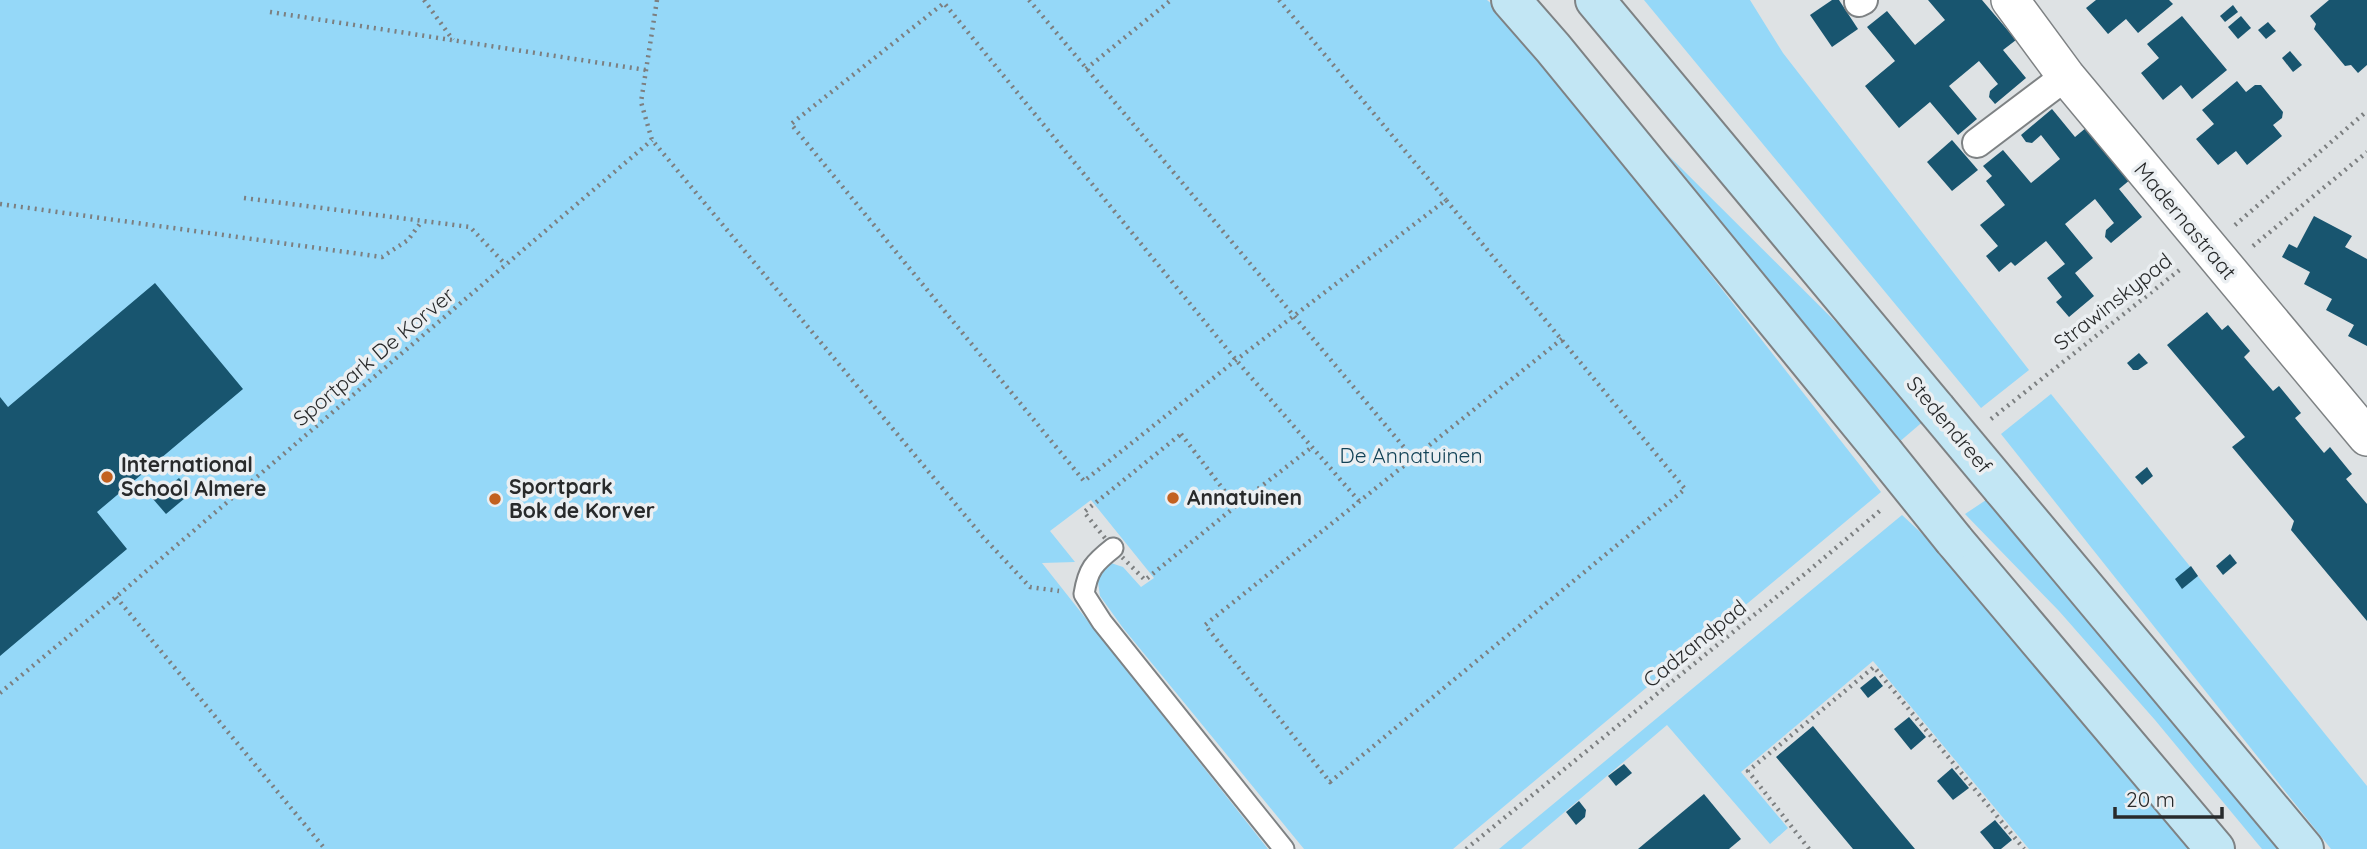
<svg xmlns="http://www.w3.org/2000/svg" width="2367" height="849" font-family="Quicksand,sans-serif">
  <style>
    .green { fill: #95d8f8 }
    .building { fill: #18556f }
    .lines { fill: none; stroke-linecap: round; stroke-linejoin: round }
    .service-casing { stroke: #7e8284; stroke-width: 23 }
    .pedestrian-casing { stroke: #7e8284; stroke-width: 32 }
    .minor-casing { stroke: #7e8284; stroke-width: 40 }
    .secondary-casing { stroke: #7e8284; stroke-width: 42 }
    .path { stroke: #7c7f80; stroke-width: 4.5; stroke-dasharray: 2 5; stroke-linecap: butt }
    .service { stroke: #fff; stroke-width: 19 }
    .pedestrian { stroke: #fff; stroke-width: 28 }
    .minor { stroke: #fff; stroke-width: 37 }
    .secondary { stroke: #c2e6f4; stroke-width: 38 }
    .secondary-bridge-casing { stroke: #7e8284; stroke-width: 42; stroke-linecap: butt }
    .secondary-bridge { stroke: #c2e6f4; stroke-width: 38 }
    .poi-dot { fill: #c26120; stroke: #ebeff2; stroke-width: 2.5 }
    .labels { text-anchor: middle; stroke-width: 7; stroke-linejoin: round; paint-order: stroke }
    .street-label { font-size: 21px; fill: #282a2b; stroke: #ebeff2 }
    .park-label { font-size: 21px; fill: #134357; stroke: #ebeff2 }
    .poi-label { font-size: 21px; font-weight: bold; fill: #282a2b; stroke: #ebeff2; text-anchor: start }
  </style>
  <rect width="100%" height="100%" fill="#dee2e4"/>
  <g class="green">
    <polygon points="0,0 1487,0 1510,19 1881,492 1453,849 1304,849 1123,628 1100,596 1097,575 1111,563 1123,567 1141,587 1154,578 1091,500 1050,531 1075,562 1042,563 1268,849 0,849"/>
    <polygon points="1644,0 1750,0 1783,53 2029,370 1981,408"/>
    <polygon points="1667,154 1898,384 1926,419 1898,443"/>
    <polygon points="2051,394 2367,786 2367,849 2331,849 2001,434"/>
    <polygon points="1992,496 2287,849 2262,849 2155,720 2059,611 1965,514"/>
    <polygon points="1902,515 1947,557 2198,849 2029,849 1873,661 1741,772 1788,828 1770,844 1667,725 1521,849 1499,849"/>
  </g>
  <g class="building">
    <polygon points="1832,0 1839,0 1858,29 1832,47 1810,15"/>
    <polygon points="1928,0 1982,0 2016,40 2003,50 2026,78 1995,104 1989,97 1990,91 1998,84 1979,61 1949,86 1977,119 1958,135 1930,102 1899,128 1865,86 1895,61 1867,27 1887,11 1915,45 1945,20"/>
    <polygon points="2096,0 2169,0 2173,4 2138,33 2126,19 2108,34 2086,8"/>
    <polygon points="2329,0 2367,0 2367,65 2358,73 2351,65 2345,66 2314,29 2316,24 2310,16"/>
    <polygon points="2233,5 2238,12 2225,22 2220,16"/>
    <polygon points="2182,16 2227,70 2192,99 2181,85 2163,100 2141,73 2159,58 2147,44"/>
    <polygon points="2241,16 2251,28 2238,39 2228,27"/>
    <polygon points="2268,22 2276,31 2266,39 2258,30"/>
    <polygon points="2290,51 2302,65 2293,72 2282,58"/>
    <polygon points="2237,81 2246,92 2255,85 2261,85 2283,112 2282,118 2273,125 2282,136 2247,165 2236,151 2218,165 2196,139 2214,124 2202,110"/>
    <polygon points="2052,109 2075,137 2087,127 2131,179 2119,189 2142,217 2111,243 2105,237 2106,230 2114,223 2095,199 2065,224 2093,258 2075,273 2094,296 2069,317 2056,302 2062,297 2047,278 2065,264 2046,241 2015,266 2011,262 1999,272 1986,256 1998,246 1980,225 2005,205 1986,181 1992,176 1983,166 2003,150 2031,183 2060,159 2041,135 2032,143 2026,142 2021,135"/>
    <polygon points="1952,140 1978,170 1952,191 1927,162"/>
    <polygon points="2314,216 2352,236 2345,247 2367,259 2367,346 2348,336 2354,325 2326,310 2332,299 2304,284 2310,272 2282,257 2289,244 2297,248"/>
    <polygon points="155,283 243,389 97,512 127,549 0,656 0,397 8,407"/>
    <polygon points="2207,312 2222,330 2228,325 2250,351 2244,357 2273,391 2279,386 2301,413 2295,418 2324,453 2330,447 2352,474 2346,479 2367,504 2367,621 2291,530 2294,521 2232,447 2245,437 2167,345"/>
    <polygon points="2139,353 2148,363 2138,370 2133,370 2127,363"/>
    <polygon points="2147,467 2153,476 2142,485 2135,477"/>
    <polygon points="179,478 191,493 166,514 153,499"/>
    <polygon points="2230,554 2237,563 2223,575 2216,566"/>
    <polygon points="2191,566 2198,576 2182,589 2175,579"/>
    <polygon points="1875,676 1883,686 1868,698 1860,688"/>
    <polygon points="1909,717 1926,737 1911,750 1894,729"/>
    <polygon points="1813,726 1899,830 1915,849 1853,849 1797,782 1776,757"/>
    <polygon points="1624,764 1632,773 1616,786 1608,776"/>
    <polygon points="1952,768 1969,788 1953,800 1937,781"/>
    <polygon points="1704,794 1741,839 1729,849 1638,849"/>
    <polygon points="1579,801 1586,810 1585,817 1576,825 1566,812"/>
    <polygon points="1995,820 2012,840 2001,849 1994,849 1980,832"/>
  </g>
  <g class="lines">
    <defs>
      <path id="service" d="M1113,548C1094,563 1088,569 1084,594L1102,622L1284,849"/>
      <g id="pedestrian">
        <polyline points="1859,2 1863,0"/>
        <polyline points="1977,143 2066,76"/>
      </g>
      <polyline id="minor" points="2010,0 2066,76 2367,437"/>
      <g id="secondary">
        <polyline points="1511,0 1553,48 1884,453"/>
        <polyline points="1595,0 1936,409"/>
        <polyline points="2002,488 2304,849"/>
        <polyline points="1954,540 2215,849"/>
      </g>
    </defs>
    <use href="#service" class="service-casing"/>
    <use href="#pedestrian" class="pedestrian-casing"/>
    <use href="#minor" class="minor-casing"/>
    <use href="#secondary" class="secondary-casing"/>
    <g class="path">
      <polyline points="424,0 453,40"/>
      <polyline points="657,0 641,102 652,140 983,537 1030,587 1059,591"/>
      <polyline points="1029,0 1413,458"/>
      <polyline points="1279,0 1446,200"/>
      <polyline points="270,12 646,70"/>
      <polyline points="1086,69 1171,0"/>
      <polyline points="244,198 470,227 506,265"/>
      <polyline points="0,204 382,257 408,240 422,221"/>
      <polyline points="2235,225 2367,111"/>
      <polyline points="2253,246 2367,152"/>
      <polyline points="1991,419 2182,268"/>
      <polygon points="1181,434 1236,506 1145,580 1113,548 1084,512"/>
      <polyline points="1359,501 1236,360 944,3 791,124 1084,481 1236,360 1446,200 1685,489 1330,782 1205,625 1562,339"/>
      <polyline points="1236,506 1312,447"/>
      <polyline points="116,597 325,849"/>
      <polyline points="0,693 116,597 652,140"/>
      <polyline points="1466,849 1812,568 1882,509"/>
      <polyline points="1809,849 1748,771 1874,667 2024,849"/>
    </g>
    <use href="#service" class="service"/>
    <use href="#pedestrian" class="pedestrian"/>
    <use href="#minor" class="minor"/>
    <use href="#secondary" class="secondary"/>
    <defs>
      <g id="secondary-bridge">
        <polyline points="1936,409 2002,488"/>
        <polyline points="1884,453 1954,540"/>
      </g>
    </defs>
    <use href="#secondary-bridge" class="secondary-bridge-casing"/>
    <use href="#secondary-bridge" class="secondary-bridge"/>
  </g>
  <g class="poi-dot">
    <circle cx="107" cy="477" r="7"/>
    <circle cx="1173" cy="498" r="7"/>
    <circle cx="495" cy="499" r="7"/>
  </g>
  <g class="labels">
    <g class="street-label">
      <text transform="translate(2185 221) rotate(50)" y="7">Madernastraat</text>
      <text transform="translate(2113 302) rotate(-38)" y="7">Strawinskypad</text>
      <text transform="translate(374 357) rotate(-40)" y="7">Sportpark De Korver</text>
      <text transform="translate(1949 425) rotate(50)" y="7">Stedendreef</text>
      <text transform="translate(1695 644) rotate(-39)" y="7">Cadzandpad</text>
    </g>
    <g class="park-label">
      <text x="1411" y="463">De Annatuinen</text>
    </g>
    <g class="poi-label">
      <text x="121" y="472">International<tspan x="121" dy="24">School Almere</tspan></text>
      <text x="509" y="494">Sportpark<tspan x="509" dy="24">Bok de Korver</tspan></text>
      <text x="1187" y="505">Annatuinen</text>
    </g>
  </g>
  <path d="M2115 807v10h107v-10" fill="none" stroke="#282a2b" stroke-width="3.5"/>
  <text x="2126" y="807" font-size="21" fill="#282a2b" stroke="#ebeff2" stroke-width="5" paint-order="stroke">20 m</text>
</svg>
